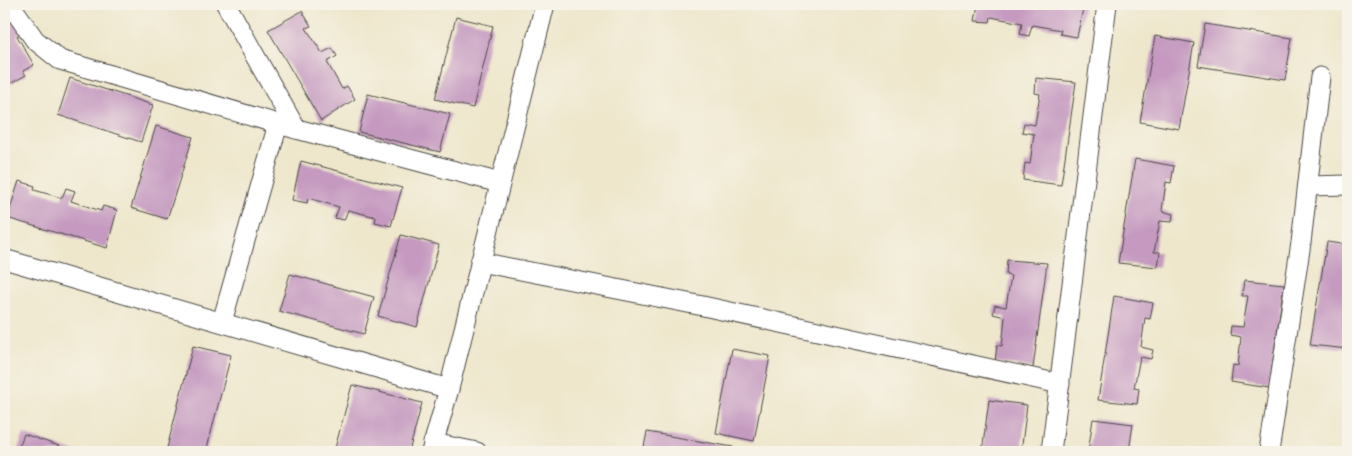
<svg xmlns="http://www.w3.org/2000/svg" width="1352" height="456" font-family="'Architects Daughter',sans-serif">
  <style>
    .building { fill: #c599c0 }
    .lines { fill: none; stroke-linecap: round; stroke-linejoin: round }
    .minor-casing { stroke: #484743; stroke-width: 21 }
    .minor { stroke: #fff; stroke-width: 19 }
  </style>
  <rect width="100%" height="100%" fill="#f7f3e8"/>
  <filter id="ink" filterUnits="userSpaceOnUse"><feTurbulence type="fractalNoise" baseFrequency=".02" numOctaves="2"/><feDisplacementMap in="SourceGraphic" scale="10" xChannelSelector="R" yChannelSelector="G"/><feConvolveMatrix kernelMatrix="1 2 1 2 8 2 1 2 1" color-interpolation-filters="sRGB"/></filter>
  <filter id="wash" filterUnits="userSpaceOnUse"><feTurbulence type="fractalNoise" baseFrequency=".0096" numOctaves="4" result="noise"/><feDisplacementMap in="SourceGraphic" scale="20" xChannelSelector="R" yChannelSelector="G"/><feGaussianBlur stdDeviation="1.12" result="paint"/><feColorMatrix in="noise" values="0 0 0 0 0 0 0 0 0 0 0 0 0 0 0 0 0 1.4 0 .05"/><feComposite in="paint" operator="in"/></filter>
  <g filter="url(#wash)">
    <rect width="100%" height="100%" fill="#eee7cc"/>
    <g id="blocks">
      <g class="building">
        <polygon points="978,4 1084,4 1077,37 1060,34 1061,30 1032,25 1029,36 1020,34 1022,23 991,17 990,22 975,21"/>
        <polygon points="302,11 311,26 306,28 322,53 332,48 337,56 327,62 342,89 347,86 355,99 321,121 268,30"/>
        <polygon points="4,14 8,22 14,18 23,33 17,36 34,65 23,71 26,75 8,85 4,78"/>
        <polygon points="456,17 493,26 473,108 435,99"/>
        <polygon points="1205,24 1292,38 1285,80 1198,66"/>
        <polygon points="1155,36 1194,43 1179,129 1140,122"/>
        <polygon points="70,78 153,105 141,142 58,115"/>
        <polygon points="1036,78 1076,82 1061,185 1023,180 1025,163 1030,164 1034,134 1022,132 1024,123 1035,125 1040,94 1035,93"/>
        <polygon points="368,94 450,114 440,152 359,132"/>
        <polygon points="156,126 193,137 167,219 131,208"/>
        <polygon points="1135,159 1174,166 1171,183 1166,182 1162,211 1173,214 1172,222 1160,221 1154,252 1160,252 1158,267 1118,263"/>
        <polygon points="301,161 402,188 391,226 375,222 376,217 348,210 344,220 335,218 339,207 308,198 307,203 292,200"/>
        <polygon points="4,181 10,183 4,203"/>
        <polygon points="19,181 35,186 34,190 62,198 66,188 75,191 71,201 101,211 103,206 117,210 107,248 7,218"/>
        <polygon points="401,235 439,245 417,327 378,316"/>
        <polygon points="1327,242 1348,245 1348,322 1346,334 1348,334 1348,349 1310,345"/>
        <polygon points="1007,260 1047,263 1033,368 995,362 997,345 1002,346 1005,317 993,314 995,305 1006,307 1011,276 1006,275"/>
        <polygon points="290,274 374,297 364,334 279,311"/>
        <polygon points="1244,280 1284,284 1269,388 1231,382 1233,365 1238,366 1241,337 1230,335 1231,326 1243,327 1248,296 1242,296"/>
        <polygon points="1114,296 1153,303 1150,319 1145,318 1141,347 1153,350 1151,359 1140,357 1134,388 1139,389 1137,404 1098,400"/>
        <polygon points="193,346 231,355 206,452 166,452"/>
        <polygon points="732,349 770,356 754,441 716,433"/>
        <polygon points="352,385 422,403 409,452 334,452"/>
        <polygon points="989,400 1027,405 1021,452 982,452"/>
        <polygon points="1093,419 1133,424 1129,452 1088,452"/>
        <polygon points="647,432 733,447 732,452 643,452"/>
        <polygon points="24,434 76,452 17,452"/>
      </g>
    </g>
  </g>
  <g filter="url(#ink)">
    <use href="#blocks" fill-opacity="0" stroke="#484743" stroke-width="1"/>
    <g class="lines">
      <defs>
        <g id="minor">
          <polyline points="10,4 35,40 60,60 278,124 500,183"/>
          <polyline points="226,4 296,129"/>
          <polyline points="1308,186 1348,185"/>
          <polyline points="4,259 449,389"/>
          <polyline points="480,262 703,306 1060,384"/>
          <polyline points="222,322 278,124"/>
          <polyline points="433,443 477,452"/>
          <polyline points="431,452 449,389 545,4"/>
          <polyline points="1051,452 1107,4"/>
          <polyline points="1269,452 1301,243 1320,77"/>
        </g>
      </defs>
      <use href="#minor" class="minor-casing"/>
      <use href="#minor" class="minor"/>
    </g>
  </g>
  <rect width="1352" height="456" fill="none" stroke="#f7f3e8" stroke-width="20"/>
</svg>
